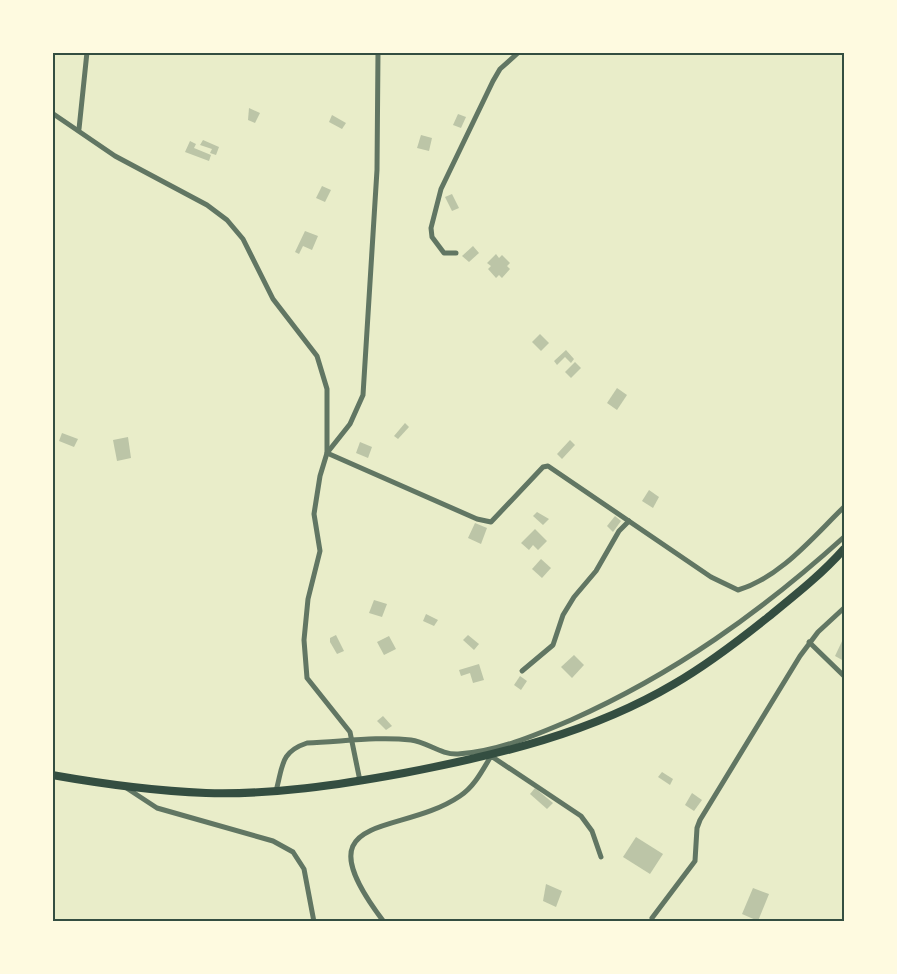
<svg xmlns="http://www.w3.org/2000/svg" width="897" height="974" font-family="Karla,sans-serif">
  <style>
    .building { fill: #bcc5a7 }
    .lines { fill: none; stroke-linecap: round; stroke-linejoin: round }
    .minor { stroke: #617663; stroke-width: 5 }
    .primary { stroke: #344e41; stroke-width: 8 }
    .neatline { fill: none; stroke: #344e41; stroke-width: 2 }
  </style>
  <rect width="100%" height="100%" fill="#e9edc9"/>
  <g class="building">
    <polygon points="249,108 260,113 255,123 248,120"/>
    <polygon points="458,114 466,117 461,128 453,125"/>
    <polygon points="332,115 346,123 342,129 329,122"/>
    <polygon points="421,135 432,138 429,151 417,148"/>
    <polygon points="203,140 219,147 216,155 210,153 212,149 200,145"/>
    <polygon points="190,141 196,144 194,148 211,155 209,161 185,152"/>
    <polygon points="322,186 331,190 325,202 316,198"/>
    <polygon points="452,194 459,208 452,211 445,197"/>
    <polygon points="305,231 318,236 312,250 303,246 299,254 295,252"/>
    <polygon points="473,246 479,253 469,262 462,256"/>
    <polygon points="496,254 499,258 502,255 510,263 507,266 510,269 502,278 499,275 496,278 488,269 491,266 487,263"/>
    <polygon points="540,334 549,343 541,351 532,342"/>
    <polygon points="566,350 574,359 571,363 565,357 557,365 554,361"/>
    <polygon points="575,362 581,368 571,378 565,372"/>
    <polygon points="617,388 627,395 617,410 607,403"/>
    <polygon points="405,423 409,427 398,439 394,436"/>
    <polygon points="62,433 78,439 74,447 59,441"/>
    <polygon points="128,437 131,458 117,461 113,440"/>
    <polygon points="570,440 575,445 562,459 557,454"/>
    <polygon points="360,442 372,447 368,458 356,453"/>
    <polygon points="649,490 659,497 653,508 642,501"/>
    <polygon points="537,512 549,519 543,525 533,516"/>
    <polygon points="615,516 621,521 613,532 607,526"/>
    <polygon points="475,523 487,528 481,544 468,538"/>
    <polygon points="535,529 547,541 538,550 533,545 529,550 521,543"/>
    <polygon points="541,559 551,568 542,578 532,569"/>
    <polygon points="374,600 387,604 382,617 369,613"/>
    <polygon points="426,614 438,620 434,626 423,621"/>
    <polygon points="336,635 344,651 337,654 330,642 330,638"/>
    <polygon points="468,635 479,644 474,650 463,640"/>
    <polygon points="389,636 396,649 384,655 377,642"/>
    <polygon points="844,637 844,661 835,656"/>
    <polygon points="574,655 584,665 572,678 561,667"/>
    <polygon points="479,664 484,680 473,683 470,673 461,676 459,670"/>
    <polygon points="520,676 527,681 521,690 514,685"/>
    <polygon points="383,716 392,726 386,730 377,721"/>
    <polygon points="662,772 673,779 670,785 658,777"/>
    <polygon points="535,788 553,803 547,809 530,794"/>
    <polygon points="692,793 702,800 694,811 685,805"/>
    <polygon points="636,837 663,854 650,874 623,857"/>
    <polygon points="546,884 562,891 556,907 543,901"/>
    <polygon points="753,888 769,894 758,921 742,914"/>
  </g>
  <g class="lines">
    <g class="minor">
      <path d="M52,113L115,156L207,205L227,220L243,239L273,299L317,356L327,389V453L477,519L491,522L543,467L548,466L711,577L738,590C781,577 813,537 844,507"/>
      <polyline points="79,129 87,52"/>
      <polyline points="456,253 444,253 432,237 431,228 441,189 493,81 500,69 519,52"/>
      <polyline points="809,642 844,676"/>
      <polyline points="522,671 553,645 563,615 574,597 596,571 619,531 629,521"/>
      <polyline points="360,781 350,732 307,678 304,640 308,599 320,551 314,514 320,476 327,453 350,424 363,395 377,170 378,52"/>
      <polyline points="125,787 157,808 273,841 293,852 304,869 314,922"/>
      <path d="M276,791C283,766 280,752 307,743C340,742 377,736 411,740C427,742 441,755 458,754C496,752 536,735 571,720C674,674 761,612 844,537"/>
      <polyline points="652,918 695,861 697,828 700,820 800,656 818,632 844,608"/>
      <path d="M384,922C298,809 399,838 460,796C474,787 482,771 491,756L581,816L592,831L601,857"/>
    </g>
    <path class="primary" d="M52,775C103,784 155,791 206,793C272,795 339,785 404,773C498,755 591,733 674,684C707,665 737,642 767,618C794,596 821,575 844,549"/>
  </g>
  <rect width="897" height="974" fill="none" stroke="#fefae0" stroke-width="108"/>
  <rect x="54" y="54" width="789" height="866" class="neatline"/>
</svg>
